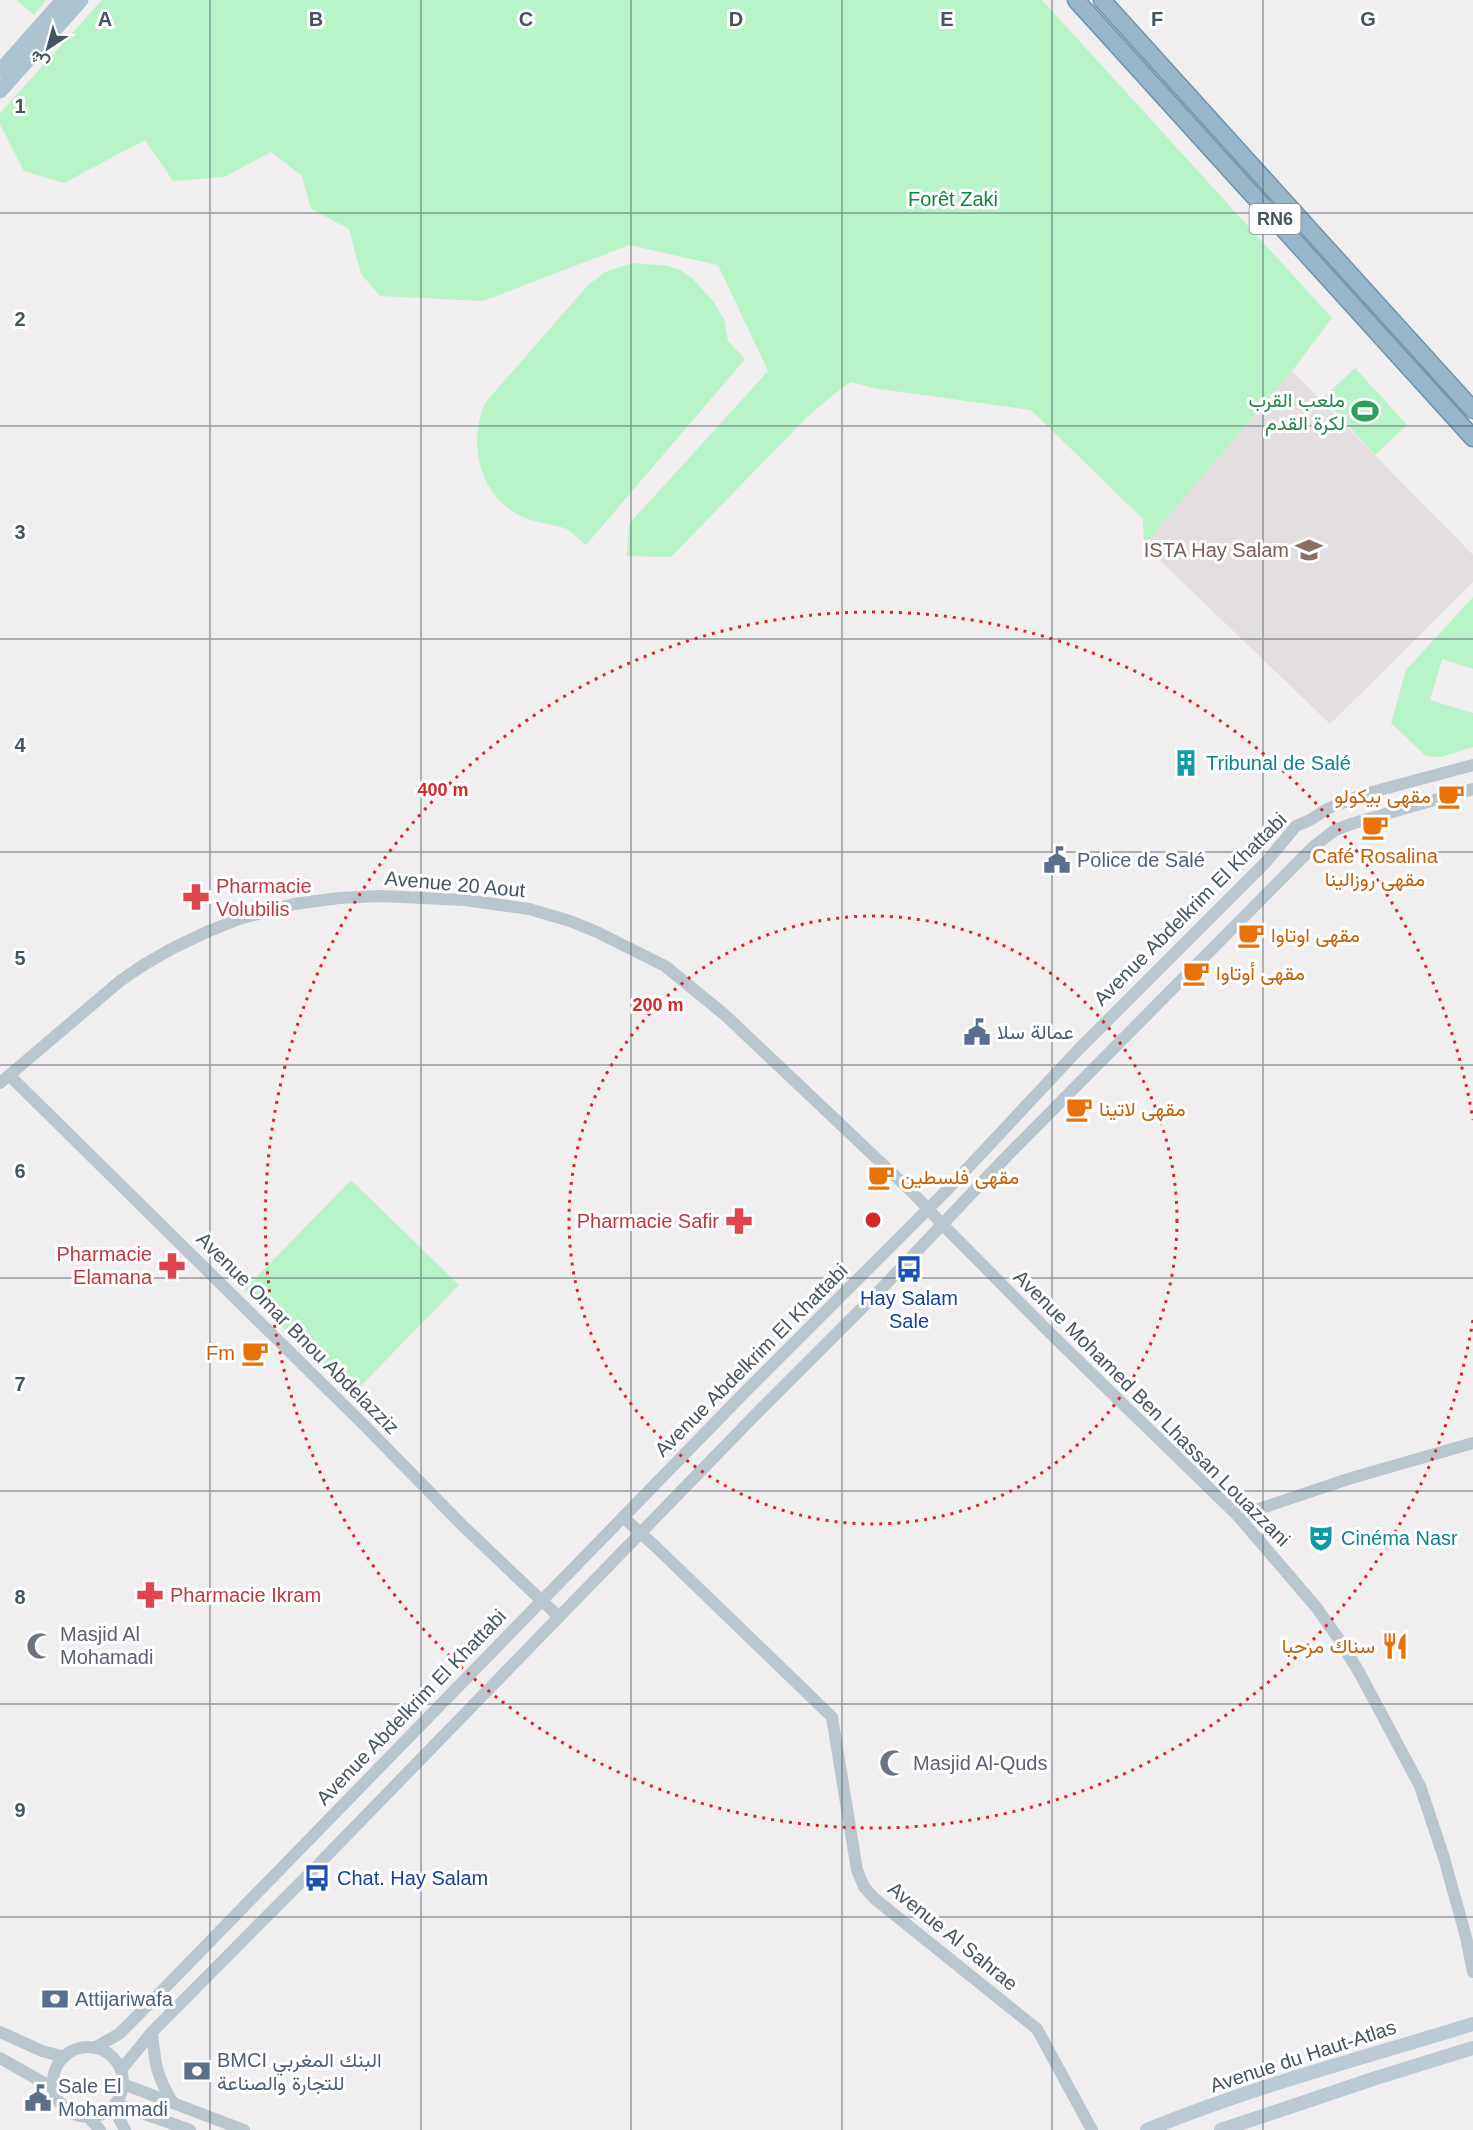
<svg xmlns="http://www.w3.org/2000/svg" width="1473" height="2130" font-family="Helvetica,Vazirmatn,sans-serif">
  <style>
    .education { fill: #e3dfe1 }
    .green { fill: #b9f3c8 }
    .lines { fill: none; stroke-linecap: round; stroke-linejoin: round }
    .trunk-casing { stroke: #6d95ae; stroke-width: 19 }
    .tertiary { stroke: #b9c6cd; stroke-width: 12 }
    .secondary { stroke: #bbcad4; stroke-width: 14 }
    .primary { stroke: #acc3d0; stroke-width: 15 }
    .trunk { stroke: #97b6c9; stroke-width: 16 }
    .grid { fill: none; stroke: #45555e; stroke-width: 1.5; stroke-opacity: 0.55 }
    .ring { fill: none; stroke: #d62828; stroke-width: 3; stroke-dasharray: 3 6 }
    .labels { text-anchor: middle; stroke-width: 6; stroke-linejoin: round; paint-order: stroke }
    .shield { fill: #fff; stroke: #7d888e; stroke-width: 1.5 }
    .shield-label { font-size: 18px; font-weight: bold; fill: #45555e }
    .park-label { font-size: 20px; fill: #0f863a; stroke: #fff }
    .leisure-label { font-size: 20px; fill: #27864d; stroke: #fff; text-anchor: end }
    .education-label { font-size: 20px; fill: #785e54; stroke: #fff; text-anchor: end }
    .culture-label { font-size: 20px; fill: #0d838f; stroke: #fff; text-anchor: start }
    .food-label { font-size: 20px; fill: #c56008; stroke: #fff; text-anchor: start }
    .service-label { font-size: 20px; fill: #4e5e75; stroke: #fff; text-anchor: start }
    .street-label { font-size: 20px; fill: #45555e; stroke: #fff }
    .health-label { font-size: 20px; fill: #be3a42; stroke: #fff; text-anchor: start }
    .transit-label { font-size: 20px; fill: #164399; stroke: #fff }
    .worship-label { font-size: 20px; fill: #5b616d; stroke: #fff; text-anchor: start }
    .grid-label { font-size: 20px; text-anchor: middle; font-weight: bold; fill: #45555e; stroke: #fff; stroke-width: 6; stroke-linejoin: round; paint-order: stroke }
    .centre { fill: #d62828; stroke: #fff; stroke-width: 3 }
    .ring-label { font-size: 18px; text-anchor: middle; font-weight: bold; fill: #d62828; stroke: #fff; stroke-width: 6; stroke-linejoin: round; paint-order: stroke }
  </style>
  <rect width="100%" height="100%" fill="#f1eeef"/>
  <polygon class="education" points="1292,371 1473,555 1473,582 1330,724 1144,545"/>
  <g class="green">
    <polygon points="16,0 46,0 34,15"/>
    <polygon points="102,0 1042,0 1332,318 1292,371 1144,545 1143,519 1031,410 873,388 851,382 833,395 807,417 671,557 627,556 629,524 768,371 718,265 629,245 483,301 380,296 361,274 349,229 311,209 302,176 271,152 224,177 173,181 145,140 64,183 24,171 0,124 0,113"/>
    <path d="M633,263L668,266L680,270L692,278L713,301L724,319L728,341L745,359L586,545C580,540 571,530 564,528C548,523 531,523 515,513C477,489 469,442 485,403L588,285L605,272Z"/>
    <polygon points="1355,368 1407,425 1375,455 1323,398"/>
    <polygon points="1473,597 1473,669 1442,659 1430,700 1473,713 1473,747 1441,757 1426,756 1391,723 1406,670"/>
    <polygon points="351,1180 459,1285 353,1394 244,1290"/>
  </g>
  <g class="lines">
    <defs>
      <g id="trunk">
        <polyline points="1076,0 1473,438"/>
        <polyline points="1102,0 1473,410"/>
      </g>
    </defs>
    <use href="#trunk" class="trunk-casing"/>
    <g class="tertiary">
      <polyline points="10,1076 364,1425 463,1526 559,1617"/>
      <polyline points="0,1083 120,981 145,964 175,947 209,931 239,919 294,904 339,898 381,896 465,900 529,909 570,921 597,932 665,966 725,1015 913,1193 943,1225 1050,1333 1238,1516 1316,1607 1338,1638 1359,1672 1420,1786 1444,1858 1466,1937 1473,1972"/>
      <polyline points="1238,1516 1348,1479 1473,1443"/>
      <polyline points="623,1517 656,1547 832,1717 857,1870 864,1887 875,1899 1037,2029 1092,2130"/>
      <polyline points="0,2032 42,2051 64,2057"/>
      <path d="M152,2032C155,2063 156,2076 173,2103"/>
      <circle cx="88" cy="2082" r="35"/>
      <polyline points="94,2048 119,2034 152,2001 745,1392 948,1189 1079,1049 1266,862 1296,826 1310,820 1327,809 1361,795 1473,765"/>
      <polyline points="0,2058 53,2088"/>
      <polyline points="121,2070 152,2032 312,1871 761,1409 883,1287 1008,1155 1313,847 1335,830 1354,823 1473,789"/>
      <polyline points="123,2084 244,2130"/>
      <polyline points="116,2104 190,2130"/>
      <polyline points="113,2107 125,2130"/>
      <polyline points="88,2117 100,2130"/>
    </g>
    <g class="secondary">
      <path d="M1147,2130C1253,2086 1364,2058 1473,2024"/>
      <polyline points="1221,2130 1376,2078 1473,2048"/>
    </g>
    <g class="primary">
      <polyline points="0,71 63,0"/>
      <polyline points="0,91 81,0"/>
    </g>
    <use href="#trunk" class="trunk"/>
  </g>
  <path class="grid" d="M210,0V2130M421,0V2130M631,0V2130M842,0V2130M1052,0V2130M1263,0V2130M0,213H1473M0,426H1473M0,639H1473M0,852H1473M0,1065H1473M0,1278H1473M0,1491H1473M0,1704H1473M0,1917H1473"/>
  <g class="ring">
    <circle cx="873" cy="1220" r="304"/>
    <path d="M1473 1320A608 608 0 1 1 1473 1120"/>
  </g>
  <defs>
    <symbol id="stadium-bare" viewBox="-9 -9 18 18"><path d="M0-5a6.5 5 0 1 0 0 10a6.5 5 0 1 0 0-10ZM-3.5-1.8h7v3.6h-7Z" fill="#2e9e5b" stroke="#fff" stroke-width="2.5" paint-order="stroke"/></symbol>
    <symbol id="university-bare" viewBox="-9 -9 18 18"><path d="M0-5L7-2L0 1L-7-2ZM-4 1L0 2.5L4 1V4Q0 6-4 4Z" fill="#8d6e63" stroke="#fff" stroke-width="2.5" paint-order="stroke"/></symbol>
    <symbol id="building-bare" viewBox="-9 -9 18 18"><path d="M-4-6H4V6H1V3H-1V6H-4ZM-2.5-4.3h1.7v1.8h-1.7ZM.8-4.3h1.7v1.8H.8ZM-2.5-1h1.7V.8h-1.7ZM.8-1h1.7V.8H.8Z" fill="#0f9aa8" stroke="#fff" stroke-width="2.5" paint-order="stroke"/></symbol>
    <symbol id="cafe-bare" viewBox="-9 -9 18 18"><path d="M-5.5-4.5H6V0H3Q3 3.5 0 3.5H-2.5Q-5.5 3.5-5.5 0ZM3-3.2v2h1.7v-2ZM-6 4.5H4V6H-6Z" fill="#e8710a" stroke="#fff" stroke-width="2.5" paint-order="stroke"/></symbol>
    <symbol id="civic-bare" viewBox="-9 -9 18 18"><path d="M-.6-6.5H3V-4.5H.6V-3L4-1V1h2V6H-6V1h2V-1L-.6-3ZM-1.2 2.5V6h2.4V2.5Z" fill="#5c6f8a" stroke="#fff" stroke-width="2.5" paint-order="stroke"/></symbol>
    <symbol id="pharmacy-bare" viewBox="-9 -9 18 18"><path d="M-2-6h4v4h4v4h-4v4h-4v-4h-4v-4h4Z" fill="#e0444e" stroke="#fff" stroke-width="2.5" paint-order="stroke"/></symbol>
    <symbol id="bus-bare" viewBox="-9 -9 18 18"><path d="M-5-6H5V4H4V6H2V4H-2V6H-4V4H-5ZM-3.5-4V0h7V-4ZM-3.5 1.2v1.5H-2V1.2ZM2 1.2v1.5H3.5V1.2Z" fill="#1a4fb4" stroke="#fff" stroke-width="2.5" paint-order="stroke"/></symbol>
    <symbol id="theatre-bare" viewBox="-9 -9 18 18"><path d="M-5-5.5Q0-4 5-5.5V0Q5 5 0 6Q-5 5-5 0ZM-3.3-2.5H-1v1.5H-3.3ZM1-2.5H3.3v1.5H1ZM-2.8 1Q0 5.5 2.8 1Z" fill="#0f9aa8" stroke="#fff" stroke-width="2.5" paint-order="stroke"/></symbol>
    <symbol id="mosque-bare" viewBox="-9 -9 18 18"><path d="M3.5-4.9A6 6 0 1 0 3.5 4.9A5 5 0 1 1 3.5-4.9Z" fill="#6b7280" stroke="#fff" stroke-width="2.5" paint-order="stroke"/></symbol>
    <symbol id="restaurant-bare" viewBox="-9 -9 18 18"><path d="M-5-6h1v4h1v-4h1v4h1v-4h1v5L-1.5 .5V6h-2V.5L-5-1ZM5-6V6H3V1.5H1.5Q1.5-4 5-6Z" fill="#e8710a" stroke="#fff" stroke-width="2.5" paint-order="stroke"/></symbol>
    <symbol id="bank-bare" viewBox="-9 -9 18 18"><path d="M-6-4H6V4H-6ZM0-2.3a2.3 2.3 0 1 0 0 4.6a2.3 2.3 0 1 0 0-4.6Z" fill="#5c6f8a" stroke="#fff" stroke-width="2.5" paint-order="stroke"/></symbol>
  </defs>
  <g fill-rule="evenodd">
    <use href="#stadium-bare" x="1346" y="392" width="38" height="38"/>
    <use href="#university-bare" x="1290" y="531" width="38" height="38"/>
    <use href="#building-bare" x="1167" y="744" width="38" height="38"/>
    <use href="#cafe-bare" x="1432" y="777" width="38" height="38"/>
    <use href="#cafe-bare" x="1356" y="808" width="38" height="38"/>
    <use href="#civic-bare" x="1038" y="841" width="38" height="38"/>
    <use href="#pharmacy-bare" x="177" y="878" width="38" height="38"/>
    <use href="#cafe-bare" x="1232" y="916" width="38" height="38"/>
    <use href="#cafe-bare" x="1177" y="954" width="38" height="38"/>
    <use href="#civic-bare" x="958" y="1013" width="38" height="38"/>
    <use href="#cafe-bare" x="1060" y="1090" width="38" height="38"/>
    <use href="#cafe-bare" x="862" y="1158" width="38" height="38"/>
    <use href="#pharmacy-bare" x="720" y="1202" width="38" height="38"/>
    <use href="#pharmacy-bare" x="153" y="1247" width="38" height="38"/>
    <use href="#bus-bare" x="890" y="1250" width="38" height="38"/>
    <use href="#cafe-bare" x="236" y="1334" width="38" height="38"/>
    <use href="#theatre-bare" x="1302" y="1519" width="38" height="38"/>
    <use href="#pharmacy-bare" x="131" y="1576" width="38" height="38"/>
    <use href="#mosque-bare" x="21" y="1627" width="38" height="38"/>
    <use href="#restaurant-bare" x="1376" y="1627" width="38" height="38"/>
    <use href="#mosque-bare" x="874" y="1744" width="38" height="38"/>
    <use href="#bus-bare" x="298" y="1859" width="38" height="38"/>
    <use href="#bank-bare" x="36" y="1980" width="38" height="38"/>
    <use href="#bank-bare" x="178" y="2052" width="38" height="38"/>
    <use href="#civic-bare" x="19" y="2079" width="38" height="38"/>
  </g>
  <g class="labels">
    <rect class="shield" x="1249.5" y="204" width="51" height="30" rx="4.5"/>
    <g class="shield-label">
      <text x="1275" y="225">RN6</text>
    </g>
    <g class="park-label">
      <text x="953" y="206">Forêt Zaki</text>
    </g>
    <g class="leisure-label">
      <text x="1345" y="407">ملعب القرب<tspan x="1345" dy="23">لكرة القدم</tspan></text>
    </g>
    <g class="education-label">
      <text x="1289" y="557">ISTA Hay Salam</text>
    </g>
    <g class="culture-label">
      <text x="1206" y="770">Tribunal de Salé</text>
      <text x="1341" y="1545">Cinéma Nasr</text>
    </g>
    <g class="food-label">
      <text x="1431" y="803" text-anchor="end">مقهى بيكولو</text>
      <text x="1375" y="863" text-anchor="middle">Café Rosalina<tspan x="1375" dy="23">مقهى روزالينا</tspan></text>
      <text x="1271" y="942">مقهى اوتاوا</text>
      <text x="1216" y="980">مقهى أوتاوا</text>
      <text x="1099" y="1116">مقهى لاتينا</text>
      <text x="901" y="1184">مقهى فلسطين</text>
      <text x="235" y="1360" text-anchor="end">Fm</text>
      <text x="1375" y="1653" text-anchor="end">سناك مرحبا</text>
    </g>
    <g class="service-label">
      <text x="1077" y="867">Police de Salé</text>
      <text x="997" y="1039">عمالة سلا</text>
      <text x="75" y="2006">Attijariwafa</text>
      <text x="217" y="2067">BMCI البنك المغربي<tspan x="217" dy="23">للتجارة والصناعة</tspan></text>
      <text x="58" y="2093">Sale El<tspan x="58" dy="23">Mohammadi</tspan></text>
    </g>
    <g class="street-label">
      <text transform="translate(455 884) rotate(5)" y="7">Avenue 20 Aout</text>
      <text transform="translate(1190 909) rotate(-45)" y="7">Avenue Abdelkrim El Khattabi</text>
      <text transform="translate(298 1333) rotate(45)" y="7">Avenue Omar Bnou Abdelazziz</text>
      <text transform="translate(751 1360) rotate(-45)" y="7">Avenue Abdelkrim El Khattabi</text>
      <text transform="translate(1152 1408) rotate(45)" y="7">Avenue Mohamed Ben Lhassan Louazzani</text>
      <text transform="translate(411 1707) rotate(-46)" y="7">Avenue Abdelkrim El Khattabi</text>
      <text transform="translate(953 1936) rotate(39)" y="7">Avenue Al Sahrae</text>
      <text transform="translate(1303 2056) rotate(-18)" y="7">Avenue du Haut-Atlas</text>
    </g>
    <g class="health-label">
      <text x="216" y="893">Pharmacie<tspan x="216" dy="23">Volubilis</tspan></text>
      <text x="719" y="1228" text-anchor="end">Pharmacie Safir</text>
      <text x="152" y="1261" text-anchor="end">Pharmacie<tspan x="152" dy="23">Elamana</tspan></text>
      <text x="170" y="1602">Pharmacie Ikram</text>
    </g>
    <g class="transit-label">
      <text x="909" y="1305">Hay Salam<tspan x="909" dy="23">Sale</tspan></text>
      <text x="337" y="1885" text-anchor="start">Chat. Hay Salam</text>
    </g>
    <g class="worship-label">
      <text x="60" y="1641">Masjid Al<tspan x="60" dy="23">Mohamadi</tspan></text>
      <text x="913" y="1770">Masjid Al-Quds</text>
    </g>
  </g>
  <g class="grid-label">
    <text x="105" y="26">A</text>
    <text x="316" y="26">B</text>
    <text x="526" y="26">C</text>
    <text x="736" y="26">D</text>
    <text x="947" y="26">E</text>
    <text x="1157" y="26">F</text>
    <text x="1368" y="26">G</text>
    <text x="20" y="113">1</text>
    <text x="20" y="326">2</text>
    <text x="20" y="539">3</text>
    <text x="20" y="752">4</text>
    <text x="20" y="965">5</text>
    <text x="20" y="1178">6</text>
    <text x="20" y="1391">7</text>
    <text x="20" y="1604">8</text>
    <text x="20" y="1817">9</text>
  </g>
  <circle cx="873" cy="1220" r="9" class="centre"/>
  <g class="ring-label">
    <text x="443" y="796">400 m</text>
    <text x="658" y="1011">200 m</text>
  </g>
  <g transform="translate(48 48) rotate(216)" stroke="#ffffff" stroke-width="4.5" paint-order="stroke">
  <path d="M0-4.5L10 22L0 15L-10 22Z" fill="#45555e"/>
  <text y="-9" font-size="16" font-weight="bold" text-anchor="middle" fill="#45555e">ش</text>
  </g>
</svg>
